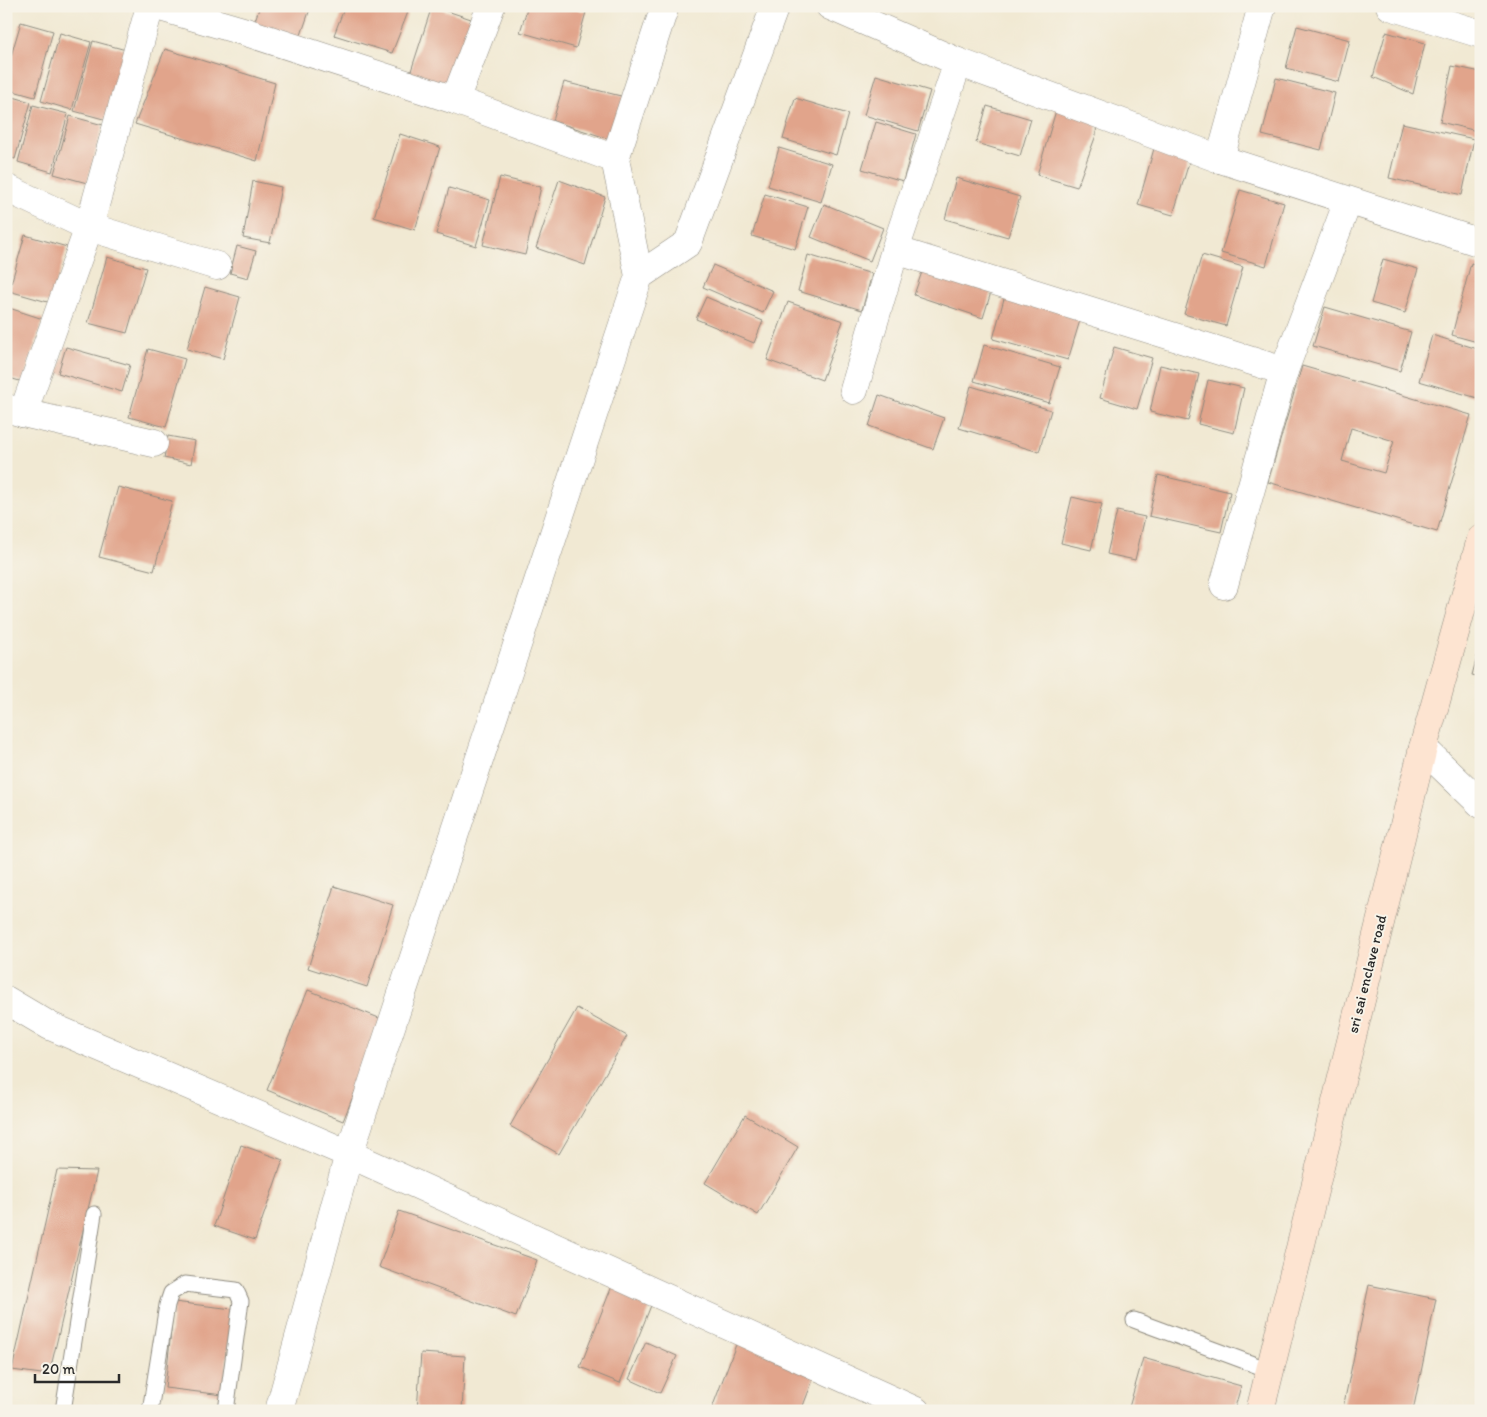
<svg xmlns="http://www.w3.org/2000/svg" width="1487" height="1417" font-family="Itim,sans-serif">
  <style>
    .building { fill: #e1a48b; fill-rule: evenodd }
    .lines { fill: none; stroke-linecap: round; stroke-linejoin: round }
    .lane-casing { stroke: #8e8a7f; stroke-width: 17 }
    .street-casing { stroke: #8e8a7f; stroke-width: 29 }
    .secondary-casing { stroke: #8e8a7f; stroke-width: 29 }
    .lane { stroke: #fff; stroke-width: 15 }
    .street { stroke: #fff; stroke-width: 28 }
    .secondary { stroke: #fde4d1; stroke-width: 28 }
    .labels { text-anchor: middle; stroke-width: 4; stroke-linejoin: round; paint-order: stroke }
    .street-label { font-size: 15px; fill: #2b2b2b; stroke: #f7f3e8 }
  </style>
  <rect width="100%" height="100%" fill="#f7f3e8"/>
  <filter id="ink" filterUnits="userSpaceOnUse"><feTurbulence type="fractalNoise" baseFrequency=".02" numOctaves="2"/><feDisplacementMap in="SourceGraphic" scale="10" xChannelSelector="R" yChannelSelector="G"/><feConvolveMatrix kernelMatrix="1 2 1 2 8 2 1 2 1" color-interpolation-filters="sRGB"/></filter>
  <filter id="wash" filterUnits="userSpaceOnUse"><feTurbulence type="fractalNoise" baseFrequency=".0096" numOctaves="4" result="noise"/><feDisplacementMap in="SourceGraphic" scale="20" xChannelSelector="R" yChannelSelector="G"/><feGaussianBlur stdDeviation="1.12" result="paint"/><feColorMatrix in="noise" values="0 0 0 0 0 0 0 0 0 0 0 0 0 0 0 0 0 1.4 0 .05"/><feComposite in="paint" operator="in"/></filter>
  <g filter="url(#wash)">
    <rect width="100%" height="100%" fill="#f1e9d3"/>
    <g id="blocks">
      <g class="building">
        <polygon points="260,6 311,6 299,41 253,26"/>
        <polygon points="345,6 371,6 408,12 392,53 334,35"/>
        <polygon points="432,6 471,19 449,86 410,74"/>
        <polygon points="528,6 568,6 586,12 576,48 520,32"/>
        <polygon points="21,22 53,31 35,97 6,89 6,73"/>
        <polygon points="1297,26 1350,40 1339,82 1286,68"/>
        <polygon points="1386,32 1425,43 1413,94 1373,77"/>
        <polygon points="60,33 91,42 72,110 41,101"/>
        <polygon points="93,41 126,50 107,120 74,111"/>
        <polygon points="165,49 275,83 257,161 135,124"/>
        <polygon points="1452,66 1481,72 1481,132 1440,122"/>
        <polygon points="876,75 930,91 918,131 864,115"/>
        <polygon points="1276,78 1335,93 1321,150 1262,135"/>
        <polygon points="564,82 629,98 616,141 553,121"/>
        <polygon points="6,95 31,102 15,159 6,156"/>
        <polygon points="795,98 848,114 836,155 783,139"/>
        <polygon points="33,105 68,114 52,172 18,162"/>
        <polygon points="987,106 1031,119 1020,156 976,143"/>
        <polygon points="1057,107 1097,119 1096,135 1077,187 1037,175"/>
        <polygon points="70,116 103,125 87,183 54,174"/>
        <polygon points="876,122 916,134 903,181 862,169"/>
        <polygon points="1402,123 1474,139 1462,195 1389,178"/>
        <polygon points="400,134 440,147 415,230 374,217"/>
        <polygon points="1155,145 1191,156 1173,215 1138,205"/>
        <polygon points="779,148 832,164 821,202 768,186"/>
        <polygon points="500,177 541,187 525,255 483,245"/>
        <polygon points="956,178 1020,197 1008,237 945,219"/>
        <polygon points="559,180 605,197 585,265 536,248"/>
        <polygon points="253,181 281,187 270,243 243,238"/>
        <polygon points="449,188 490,200 476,246 436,234"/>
        <polygon points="1240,190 1284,203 1266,266 1221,253"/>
        <polygon points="765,194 808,207 795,249 752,236"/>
        <polygon points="824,204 883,228 870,261 811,237"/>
        <polygon points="25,235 67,247 51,303 9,291"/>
        <polygon points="237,246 256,251 248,278 230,273"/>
        <polygon points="808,255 872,274 862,310 798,291"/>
        <polygon points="1202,255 1243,267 1226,326 1184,314"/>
        <polygon points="107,257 146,268 127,333 88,323"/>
        <polygon points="1383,259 1418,269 1405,313 1371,303"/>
        <polygon points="1471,263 1481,266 1481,343 1452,335"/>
        <polygon points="713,265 773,291 763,313 703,287"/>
        <polygon points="924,266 992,289 983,318 914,295"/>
        <polygon points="205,287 240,297 223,359 187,349"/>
        <polygon points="1005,295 1081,317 1068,360 993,339"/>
        <polygon points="706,297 763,321 754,343 696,319"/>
        <polygon points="788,302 843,321 822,380 767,360"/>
        <polygon points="6,307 43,319 23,382 6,377"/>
        <polygon points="1325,307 1411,332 1400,371 1313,346"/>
        <polygon points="1432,335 1481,350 1481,399 1419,381"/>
        <polygon points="984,345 1060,367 1049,403 974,381"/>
        <polygon points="66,347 130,365 122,392 58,373"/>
        <polygon points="1114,347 1152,358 1137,409 1100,398"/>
        <polygon points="148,349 185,359 166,427 129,417"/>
        <polygon points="1160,365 1199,374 1188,421 1150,412"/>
        <path d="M1302,366L1471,415L1437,532L1268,482ZM1351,428L1394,441L1384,473L1342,461Z"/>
        <polygon points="1208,380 1244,388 1234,433 1198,424"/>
        <polygon points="971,386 1051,410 1039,452 959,428"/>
        <polygon points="879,395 944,418 933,449 869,426"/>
        <polygon points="168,436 195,441 191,464 164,458"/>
        <polygon points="1158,475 1230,492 1221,532 1149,516"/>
        <polygon points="118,487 172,501 154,571 99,557"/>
        <polygon points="1072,497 1102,504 1091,550 1061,543"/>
        <polygon points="1117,511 1145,517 1135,560 1107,554"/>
        <polygon points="1480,646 1481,646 1481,677 1472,675"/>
        <polygon points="334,886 393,905 367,987 308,968"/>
        <polygon points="308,990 384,1020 343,1121 267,1090"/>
        <polygon points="577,1008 627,1036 559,1154 510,1126"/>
        <polygon points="745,1115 798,1147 758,1215 705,1183"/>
        <polygon points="241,1145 283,1160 255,1240 214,1226"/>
        <polygon points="57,1170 97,1171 49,1375 12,1370"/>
        <polygon points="399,1211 537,1260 516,1317 379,1267"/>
        <polygon points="1369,1285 1436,1299 1413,1411 1356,1411 1343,1408"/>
        <polygon points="612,1286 652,1303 620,1383 580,1367"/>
        <polygon points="174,1302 233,1309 223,1395 165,1388"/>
        <polygon points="646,1342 677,1356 660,1393 629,1379"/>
        <polygon points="737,1342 816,1372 801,1411 711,1411"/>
        <polygon points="421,1353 465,1356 462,1411 417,1411"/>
        <polygon points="1143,1358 1241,1386 1234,1411 1128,1411"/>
      </g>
    </g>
  </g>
  <g filter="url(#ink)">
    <use href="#blocks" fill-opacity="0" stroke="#8e8a7f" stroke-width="1"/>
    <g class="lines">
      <defs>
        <g id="lane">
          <polyline points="1134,1320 1269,1370"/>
          <polyline points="63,1411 94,1214"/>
          <polyline points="150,1411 167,1305 171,1293 185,1284 236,1290 241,1301 226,1411"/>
        </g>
        <g id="street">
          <polyline points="157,6 246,32 455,100 615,159"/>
          <polyline points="830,6 958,62 1220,159 1481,243"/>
          <polyline points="1390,6 1481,34"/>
          <polyline points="958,62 895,250 1284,371"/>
          <polyline points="455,100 491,6"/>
          <polyline points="1220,159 1262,6"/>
          <polyline points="6,188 89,227 217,266"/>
          <polyline points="639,276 688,243 775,6"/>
          <polyline points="854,390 895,250"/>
          <polyline points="6,408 23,413 154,443"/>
          <polyline points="23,413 89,227 150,6"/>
          <polyline points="1224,585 1284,371 1348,201"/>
          <polyline points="1423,748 1481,804"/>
          <polyline points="6,1000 50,1026 349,1154 916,1411"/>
          <polyline points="279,1411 349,1154 639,276 615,159 665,6"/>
        </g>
        <polyline id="secondary" points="1260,1411 1423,748 1481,539"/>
      </defs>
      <use href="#lane" class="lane-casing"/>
      <use href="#street" class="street-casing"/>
      <use href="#secondary" class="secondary-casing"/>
      <use href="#lane" class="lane"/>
      <use href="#street" class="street"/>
      <use href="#secondary" class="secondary"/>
    </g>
  </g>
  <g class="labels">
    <g class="street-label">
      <text transform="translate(1367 974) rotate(-76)" y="5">sri sai enclave road</text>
    </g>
  </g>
  <rect width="1487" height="1417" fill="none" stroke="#f7f3e8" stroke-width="25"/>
  <path d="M35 1374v8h84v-8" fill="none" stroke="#2b2b2b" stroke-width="2.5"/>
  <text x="42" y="1374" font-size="15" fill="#2b2b2b" stroke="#f7f3e8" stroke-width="4" paint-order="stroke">20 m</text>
</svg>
